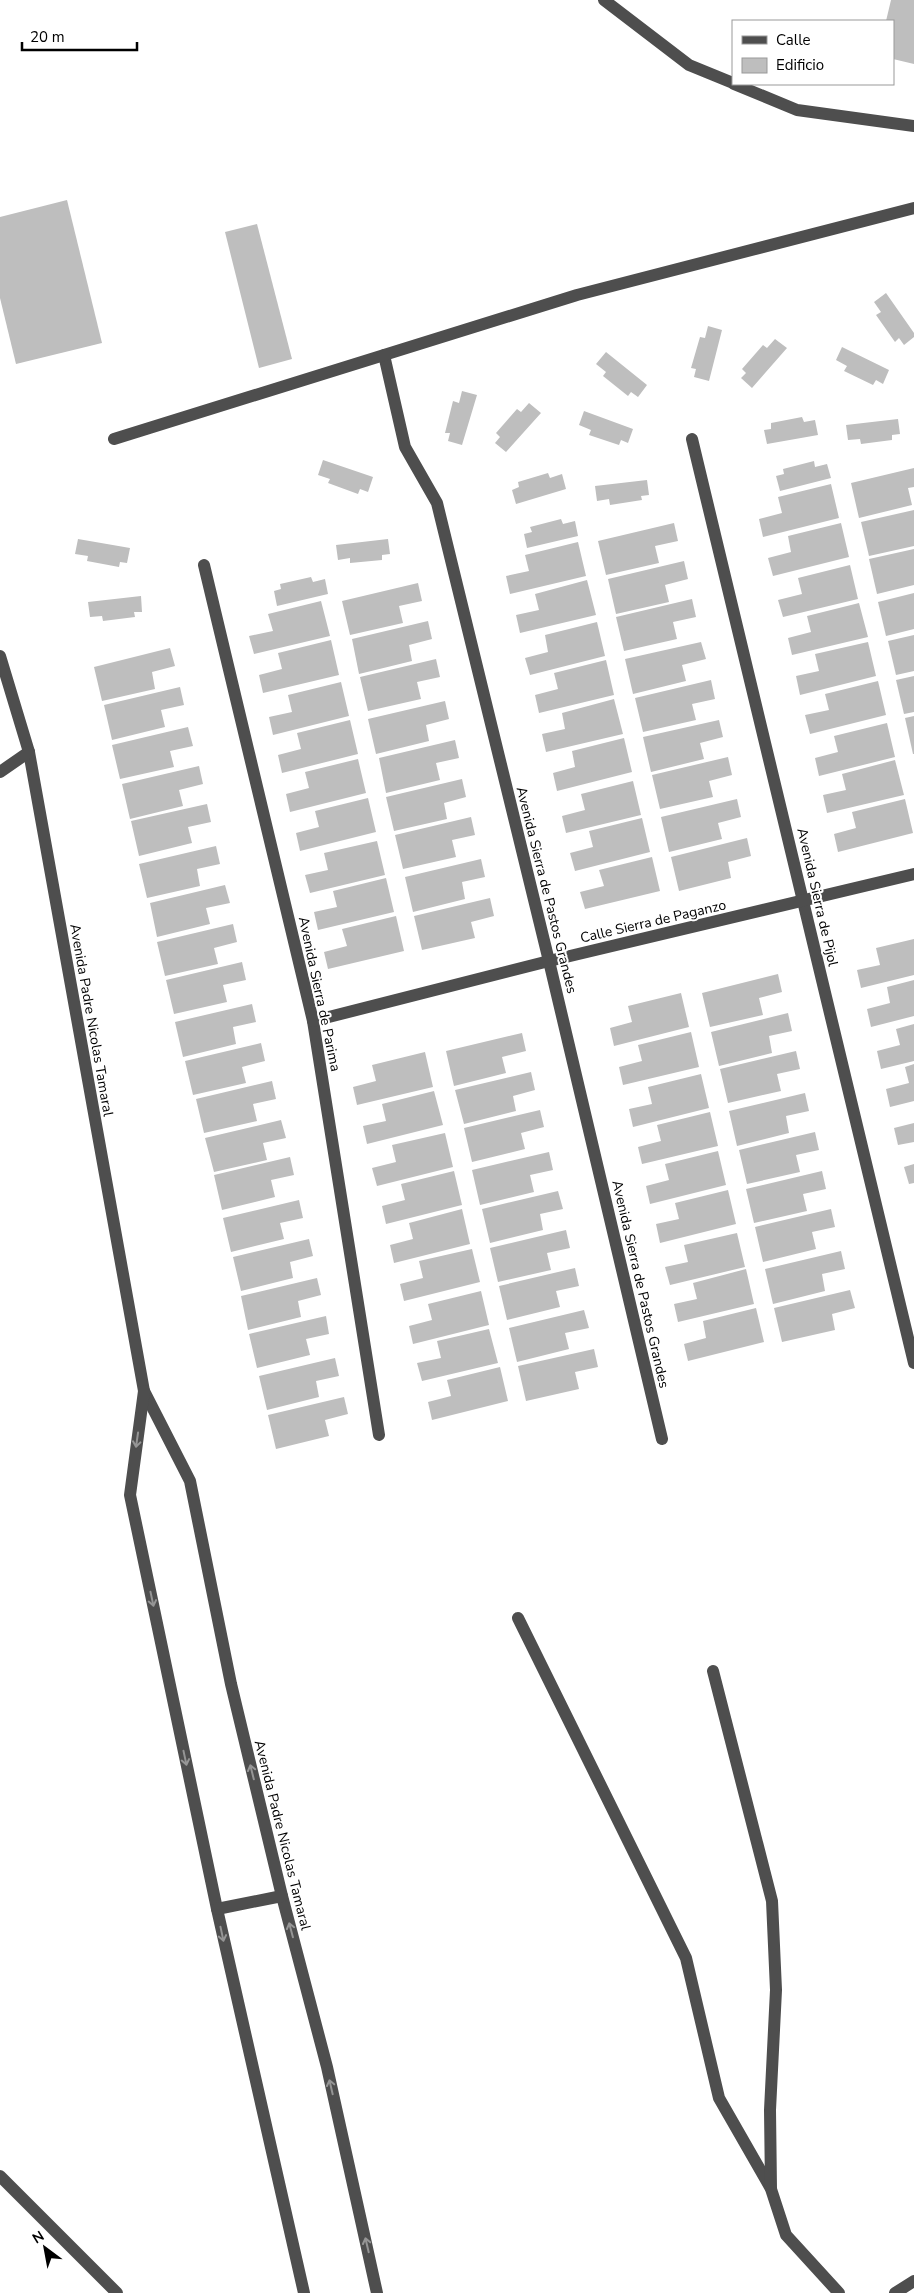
<svg xmlns="http://www.w3.org/2000/svg" width="914" height="2293" font-family="'Nunito Sans',sans-serif">
  <style>
    .building { fill: #bebebe }
    .lines { fill: none; stroke-linecap: round; stroke-linejoin: round }
    .minor { stroke: #4e4e4e; stroke-width: 12 }
    .oneway { stroke: #959595 }
    .labels { text-anchor: middle; stroke-width: 4; stroke-linejoin: round; paint-order: stroke }
    .street-label { font-size: 14px; fill: #000; stroke: #fff }
  </style>
  <rect width="100%" height="100%" fill="#fff"/>
  <g class="building">
    <polygon points="891,0 914,0 914,64 893,59 893,21 886,21"/>
    <polygon points="67,200 102,343 16,364 0,298 0,217"/>
    <polygon points="257,224 292,359 259,368 225,232"/>
    <polygon points="886,293 914,333 914,337 904,345 899,338 895,342 876,315 881,312 874,302"/>
    <polygon points="708,326 722,330 709,381 694,377 696,369 691,368 700,337 705,338"/>
    <polygon points="775,339 787,348 752,388 741,378 746,373 742,369 763,345 767,348"/>
    <polygon points="842,347 889,370 883,384 876,380 873,385 844,371 847,366 836,360"/>
    <polygon points="606,352 647,385 638,397 631,392 628,396 603,376 606,372 596,364"/>
    <polygon points="462,391 477,395 462,445 448,441 450,433 445,433 453,401 459,403"/>
    <polygon points="529,403 541,413 506,452 495,443 500,437 496,433 517,409 521,412"/>
    <polygon points="584,411 633,429 628,443 621,440 619,445 589,435 591,430 579,425"/>
    <polygon points="802,417 804,422 815,420 818,435 767,444 764,430 771,429 771,423"/>
    <polygon points="898,419 900,434 892,435 892,440 861,444 860,439 848,440 846,425"/>
    <polygon points="323,460 373,477 368,492 360,489 358,494 328,483 330,479 318,475"/>
    <polygon points="814,461 815,467 827,464 831,478 780,491 776,476 784,474 783,469"/>
    <polygon points="914,468 914,487 908,488 912,505 859,518 851,483"/>
    <polygon points="548,473 550,478 562,474 566,489 516,504 512,490 519,487 518,482"/>
    <polygon points="647,480 649,495 641,496 642,500 610,505 609,499 597,501 595,486"/>
    <polygon points="831,484 839,518 763,537 759,519 782,513 778,497"/>
    <polygon points="914,510 914,546 869,556 861,522"/>
    <polygon points="561,519 563,524 575,521 578,536 527,548 524,534 532,532 530,527"/>
    <polygon points="674,523 678,541 655,546 659,563 606,575 598,541"/>
    <polygon points="841,523 849,557 773,576 768,558 791,552 788,536"/>
    <polygon points="78,539 130,548 127,563 120,562 119,567 87,561 88,556 75,554"/>
    <polygon points="388,539 390,554 382,555 382,560 350,563 350,558 338,560 336,545"/>
    <polygon points="578,542 586,576 510,594 506,576 529,571 525,555"/>
    <polygon points="914,549 914,585 877,594 869,559"/>
    <polygon points="684,561 688,579 665,585 669,602 616,614 608,579"/>
    <polygon points="850,565 858,599 783,617 778,600 802,594 798,578"/>
    <polygon points="311,577 313,582 325,579 328,594 277,606 274,591 281,589 280,584"/>
    <polygon points="587,580 596,615 520,633 516,615 539,610 535,594"/>
    <polygon points="418,583 422,601 399,606 403,623 350,635 342,601"/>
    <polygon points="914,593 914,629 886,636 878,602"/>
    <polygon points="141,596 142,612 134,612 135,617 103,621 102,616 90,617 88,602"/>
    <polygon points="692,599 696,617 673,622 677,639 624,651 616,617"/>
    <polygon points="321,601 330,636 254,654 249,636 273,631 268,614"/>
    <polygon points="859,603 868,637 792,655 788,638 811,632 807,616"/>
    <polygon points="428,621 432,639 409,645 412,661 359,674 352,639"/>
    <polygon points="597,622 605,656 530,675 525,658 548,652 545,635"/>
    <polygon points="914,635 914,671 896,675 888,641"/>
    <polygon points="331,640 339,675 263,693 259,675 282,669 278,653"/>
    <polygon points="701,642 706,659 682,665 686,681 633,694 625,659"/>
    <polygon points="868,642 876,676 800,695 796,676 819,671 815,654"/>
    <polygon points="170,648 175,666 152,672 155,689 102,701 94,667"/>
    <polygon points="436,659 440,677 417,682 421,699 368,711 360,677"/>
    <polygon points="606,660 614,695 539,713 535,695 558,689 554,673"/>
    <polygon points="914,676 914,712 904,714 896,680"/>
    <polygon points="711,680 715,699 692,704 696,720 643,732 635,698"/>
    <polygon points="878,681 886,715 810,734 805,715 829,710 825,694"/>
    <polygon points="341,682 349,716 273,735 269,717 292,712 288,695"/>
    <polygon points="180,687 184,705 161,710 165,727 112,740 104,705"/>
    <polygon points="614,699 623,734 546,752 542,734 565,729 562,713"/>
    <polygon points="445,701 449,719 426,725 429,741 376,754 368,719"/>
    <polygon points="914,716 914,754 913,754 905,718"/>
    <polygon points="350,720 358,754 282,773 278,755 301,749 297,733"/>
    <polygon points="719,720 723,737 700,743 704,759 651,772 643,737"/>
    <polygon points="887,723 895,757 819,776 815,758 838,752 834,736"/>
    <polygon points="188,727 193,746 170,751 174,767 120,779 112,745"/>
    <polygon points="624,738 632,772 557,791 553,773 575,767 572,751"/>
    <polygon points="455,740 459,758 436,763 440,780 386,793 379,758"/>
    <polygon points="728,757 732,775 709,781 713,797 660,809 652,775"/>
    <polygon points="358,759 366,793 290,812 286,794 309,788 305,772"/>
    <polygon points="895,760 904,795 827,813 823,795 846,790 842,774"/>
    <polygon points="199,766 203,784 179,790 183,806 130,819 122,784"/>
    <polygon points="462,779 466,797 444,803 447,819 394,831 386,797"/>
    <polygon points="633,781 641,815 566,833 562,816 585,810 581,794"/>
    <polygon points="368,798 376,832 300,851 296,833 319,827 315,811"/>
    <polygon points="737,799 741,817 718,823 722,839 669,852 661,817"/>
    <polygon points="905,799 913,833 838,852 834,834 856,828 852,812"/>
    <polygon points="207,804 211,822 188,827 192,843 139,856 131,821"/>
    <polygon points="471,817 475,835 452,840 456,857 403,869 395,835"/>
    <polygon points="642,818 650,852 575,871 570,853 593,847 589,831"/>
    <polygon points="747,838 751,856 728,862 731,878 679,891 671,857"/>
    <polygon points="377,841 385,875 310,893 305,875 328,870 324,853"/>
    <polygon points="216,846 220,864 197,869 200,886 147,898 139,864"/>
    <polygon points="652,857 660,891 585,909 580,892 604,886 599,870"/>
    <polygon points="481,859 485,877 462,882 465,899 413,912 405,877"/>
    <polygon points="386,878 394,912 318,930 314,912 337,907 333,891"/>
    <polygon points="225,885 230,903 206,908 210,924 157,937 150,903"/>
    <polygon points="490,898 494,916 471,922 475,938 422,950 414,916"/>
    <polygon points="396,916 404,951 328,969 324,952 347,946 342,929"/>
    <polygon points="233,924 237,942 214,948 218,964 165,976 157,942"/>
    <polygon points="914,939 914,975 861,988 857,970 880,965 876,948"/>
    <polygon points="242,962 246,980 223,985 227,1002 174,1014 166,980"/>
    <polygon points="778,974 782,992 759,998 763,1015 710,1027 702,993"/>
    <polygon points="914,980 914,1016 871,1027 867,1009 890,1003 887,987"/>
    <polygon points="681,993 689,1027 614,1046 610,1028 632,1022 628,1006"/>
    <polygon points="252,1004 256,1022 233,1027 236,1044 183,1057 175,1022"/>
    <polygon points="788,1013 792,1031 769,1036 772,1053 719,1066 711,1032"/>
    <polygon points="914,1024 914,1061 881,1069 877,1051 900,1045 896,1029"/>
    <polygon points="691,1032 699,1067 623,1085 619,1067 642,1061 638,1045"/>
    <polygon points="522,1033 526,1051 502,1057 506,1073 454,1086 446,1051"/>
    <polygon points="261,1043 265,1061 242,1067 246,1083 193,1095 185,1061"/>
    <polygon points="796,1051 800,1069 777,1074 781,1091 728,1103 720,1069"/>
    <polygon points="425,1052 433,1087 357,1105 353,1087 376,1081 372,1065"/>
    <polygon points="914,1064 914,1101 890,1107 886,1089 909,1083 905,1067"/>
    <polygon points="531,1072 535,1090 513,1096 516,1111 464,1124 455,1090"/>
    <polygon points="701,1074 709,1108 633,1127 629,1109 652,1104 648,1087"/>
    <polygon points="272,1081 276,1099 253,1104 257,1121 204,1133 196,1099"/>
    <polygon points="434,1091 443,1125 367,1144 363,1126 386,1121 382,1104"/>
    <polygon points="805,1093 809,1111 786,1116 789,1133 737,1146 729,1111"/>
    <polygon points="540,1110 544,1127 521,1133 525,1149 472,1162 464,1128"/>
    <polygon points="710,1112 718,1146 642,1164 638,1147 661,1141 657,1125"/>
    <polygon points="281,1120 286,1138 263,1143 267,1160 214,1172 205,1138"/>
    <polygon points="914,1123 914,1142 898,1145 894,1128"/>
    <polygon points="815,1132 819,1150 796,1155 800,1172 747,1184 739,1150"/>
    <polygon points="445,1133 453,1167 377,1186 372,1168 396,1162 392,1145"/>
    <polygon points="718,1151 726,1185 650,1204 646,1186 669,1180 665,1164"/>
    <polygon points="549,1152 553,1170 530,1175 534,1192 480,1205 472,1170"/>
    <polygon points="290,1157 294,1175 271,1180 275,1197 222,1210 214,1175"/>
    <polygon points="914,1164 914,1183 909,1184 904,1167"/>
    <polygon points="454,1171 462,1205 386,1224 382,1206 405,1200 401,1184"/>
    <polygon points="822,1171 826,1189 803,1194 807,1211 754,1223 746,1189"/>
    <polygon points="728,1190 736,1224 660,1243 656,1224 679,1219 675,1203"/>
    <polygon points="558,1191 563,1209 540,1214 543,1230 490,1243 482,1209"/>
    <polygon points="299,1200 303,1218 280,1223 284,1239 231,1252 223,1218"/>
    <polygon points="462,1209 470,1244 394,1263 390,1245 413,1239 409,1223"/>
    <polygon points="831,1209 835,1227 812,1232 816,1249 763,1262 755,1227"/>
    <polygon points="566,1230 570,1248 547,1253 551,1270 498,1282 490,1248"/>
    <polygon points="737,1233 745,1267 670,1285 665,1267 688,1262 684,1245"/>
    <polygon points="309,1239 313,1256 290,1262 293,1278 241,1291 233,1257"/>
    <polygon points="472,1249 480,1282 404,1301 400,1284 423,1278 419,1261"/>
    <polygon points="841,1251 845,1269 822,1274 825,1291 773,1304 765,1269"/>
    <polygon points="575,1268 579,1286 556,1291 560,1307 507,1320 499,1286"/>
    <polygon points="746,1269 754,1304 678,1322 674,1304 697,1299 693,1283"/>
    <polygon points="317,1278 321,1295 298,1301 301,1317 248,1330 241,1296"/>
    <polygon points="850,1290 855,1308 832,1314 835,1330 782,1342 774,1308"/>
    <polygon points="481,1291 489,1325 413,1344 409,1326 432,1320 428,1304"/>
    <polygon points="756,1308 764,1342 688,1361 684,1344 706,1338 703,1321"/>
    <polygon points="584,1310 589,1328 565,1333 569,1349 517,1362 509,1328"/>
    <polygon points="326,1316 329,1334 306,1339 310,1355 257,1368 249,1334"/>
    <polygon points="489,1329 498,1363 422,1381 417,1363 441,1358 437,1341"/>
    <polygon points="594,1349 598,1367 575,1372 579,1389 526,1401 518,1366"/>
    <polygon points="335,1358 339,1376 316,1381 319,1397 267,1410 259,1376"/>
    <polygon points="500,1367 508,1401 432,1420 428,1402 451,1396 447,1380"/>
    <polygon points="344,1397 348,1414 325,1420 329,1436 276,1449 268,1415"/>
  </g>
  <g class="lines">
    <g class="minor">
      <polyline points="604,0 689,65 733,83"/>
      <polyline points="734,84 797,110 914,126"/>
      <polyline points="384,355 405,447 437,503 549,961 662,1439"/>
      <polyline points="114,439 577,295 914,208"/>
      <polyline points="692,439 914,1363"/>
      <polyline points="204,565 313,1021 379,1435"/>
      <polyline points="0,656 29,752 144,1391 190,1481 231,1684 282,1896 327,2067 377,2293"/>
      <polyline points="0,772 29,752"/>
      <polyline points="313,1021 549,961 914,874"/>
      <polyline points="144,1391 130,1495 217,1909 304,2293"/>
      <polyline points="518,1618 686,1958 719,2098 770,2187"/>
      <polyline points="713,1671 772,1901 776,1990 770,2110 771,2189 786,2235 839,2293"/>
      <polyline points="217,1909 282,1896"/>
      <polyline points="0,2176 117,2293"/>
      <polyline points="895,2293 914,2281"/>
    </g>
  </g>
  <defs><path id="oneway-shaft" d="M-6 0H5M1.5-3L5.5 0L1.5 3" fill="none" stroke-width="1.6" stroke-linecap="round" stroke-linejoin="round" transform="scale(1.25)"/></defs>
  <g class="oneway">
    <use href="#oneway-shaft" transform="translate(137 1440) rotate(98)"/>
    <use href="#oneway-shaft" transform="translate(152 1599) rotate(78)"/>
    <use href="#oneway-shaft" transform="translate(185 1758) rotate(78)"/>
    <use href="#oneway-shaft" transform="translate(252 1772) rotate(-104)"/>
    <use href="#oneway-shaft" transform="translate(291 1930) rotate(-105)"/>
    <use href="#oneway-shaft" transform="translate(222 1934) rotate(78)"/>
    <use href="#oneway-shaft" transform="translate(331 2087) rotate(-103)"/>
    <use href="#oneway-shaft" transform="translate(367 2245) rotate(-103)"/>
  </g>
  <g class="labels">
    <g class="street-label">
      <text transform="translate(547 890) rotate(76)" y="5">Avenida Sierra de Pastos Grandes</text>
      <text transform="translate(818 897) rotate(77)" y="5">Avenida Sierra de Pijol</text>
      <text transform="translate(653 921) rotate(-13)" y="5">Calle Sierra de Paganzo</text>
      <text transform="translate(320 994) rotate(78)" y="5">Avenida Sierra de Parima</text>
      <text transform="translate(92 1020) rotate(80)" y="5">Avenida Padre Nicolas Tamaral</text>
      <text transform="translate(641 1284) rotate(77)" y="5">Avenida Sierra de Pastos Grandes</text>
      <text transform="translate(283 1835) rotate(76)" y="5">Avenida Padre Nicolas Tamaral</text>
    </g>
  </g>
  <rect x="732" y="20" width="162" height="65" fill="#ffffff" stroke="#999999"/>
  <rect x="742" y="36" width="25" height="8" fill="#4e4e4e" stroke="#999999"/>
  <text x="776" y="45" font-size="15" fill="#000000">Calle</text>
  <rect x="742" y="58" width="25" height="15" fill="#bebebe" stroke="#999999"/>
  <text x="776" y="70" font-size="15" fill="#000000">Edificio</text>
  <g transform="translate(45 2248) rotate(328)" stroke="#ffffff" stroke-width="4" paint-order="stroke">
  <path d="M0-4L9 19L0 12L-9 19Z" fill="#000000"/>
  <text y="-8" font-size="14" font-weight="bold" text-anchor="middle" fill="#000000">N</text>
  </g>
  <path d="M22 42v8h115v-8" fill="none" stroke="#000000" stroke-width="2.5"/>
  <text x="30" y="42" font-size="15" fill="#000000" stroke="#ffffff" stroke-width="4" paint-order="stroke">20 m</text>
</svg>
